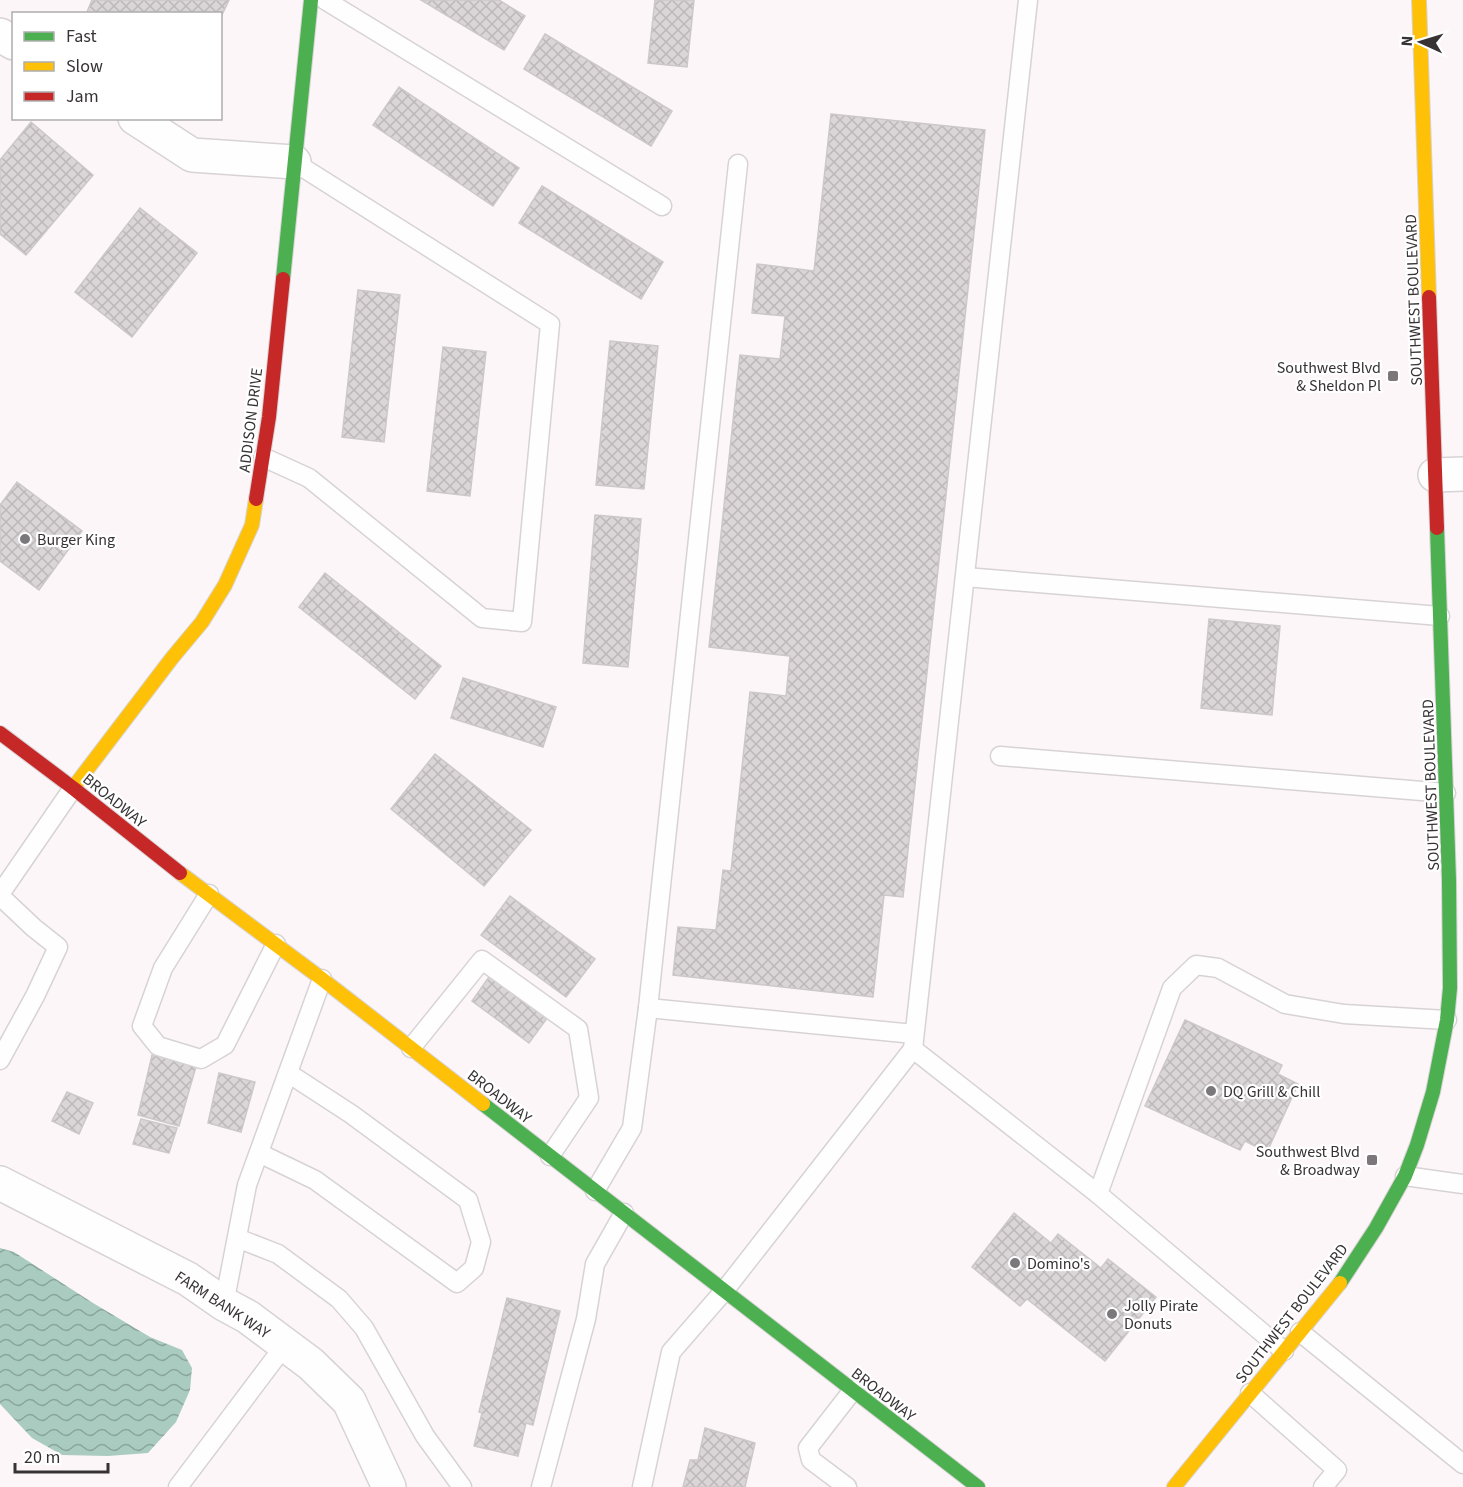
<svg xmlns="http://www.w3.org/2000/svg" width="1463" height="1487" font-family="'Source Sans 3',sans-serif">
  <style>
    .water { fill: url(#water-waves) }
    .building { fill: url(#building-cross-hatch); stroke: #ccc8ca; stroke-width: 1.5 }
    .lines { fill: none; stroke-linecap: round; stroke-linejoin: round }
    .lane-casing { stroke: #d7d3d5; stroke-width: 21 }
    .street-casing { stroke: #d7d3d5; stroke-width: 36 }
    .fast-casing { stroke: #d7d3d5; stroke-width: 16 }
    .slow-casing { stroke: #d7d3d5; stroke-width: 16 }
    .jam-casing { stroke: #d7d3d5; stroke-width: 16 }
    .lane { stroke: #fffefe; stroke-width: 18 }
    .street { stroke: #fffefe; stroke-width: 33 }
    .fast { stroke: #4caf50; stroke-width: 14 }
    .slow { stroke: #ffc107; stroke-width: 14 }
    .jam { stroke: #c62828; stroke-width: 14 }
    .poi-dot { fill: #7c777a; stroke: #fff; stroke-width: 2 }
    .labels { text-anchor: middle; stroke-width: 4.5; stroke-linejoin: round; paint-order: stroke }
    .street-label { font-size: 16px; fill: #373335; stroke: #fff }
    .poi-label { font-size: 16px; fill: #373335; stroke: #fff; text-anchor: start }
  </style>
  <defs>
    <pattern id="water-waves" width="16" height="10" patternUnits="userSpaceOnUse" patternTransform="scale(1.5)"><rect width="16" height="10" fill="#a9cbc0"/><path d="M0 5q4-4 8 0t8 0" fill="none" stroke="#8aa59d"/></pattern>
    <pattern id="building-cross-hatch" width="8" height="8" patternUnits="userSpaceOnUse" patternTransform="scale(1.5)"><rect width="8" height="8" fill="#dad6d8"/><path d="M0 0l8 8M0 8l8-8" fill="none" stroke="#bcb8ba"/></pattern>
  </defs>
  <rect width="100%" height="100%" fill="#fcf6f9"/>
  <polygon class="water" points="0,1248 14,1252 93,1303 150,1337 182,1350 192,1368 190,1390 176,1422 148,1453 108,1456 62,1455 32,1438 0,1404"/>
  <g class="building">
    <polygon points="92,0 229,0 220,19 220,14 90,14 87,12"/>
    <polygon points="421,0 499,0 525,16 504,50"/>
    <polygon points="655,0 694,0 687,67 648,63"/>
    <polygon points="545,34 672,111 651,146 524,69"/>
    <polygon points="399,87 519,168 493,206 373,125"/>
    <polygon points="831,114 985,130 903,897 884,895 873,997 673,975 678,927 716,930 723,870 731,871 750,692 786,696 790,656 709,647 740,355 780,359 785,316 752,313 757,264 814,271"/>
    <polygon points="31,122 93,175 26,255 0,234 0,160"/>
    <polygon points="542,186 663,262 641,299 519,223"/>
    <polygon points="140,208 197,253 132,337 75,292"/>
    <polygon points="358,290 400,295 384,442 342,437"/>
    <polygon points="610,341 658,346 644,489 596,485"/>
    <polygon points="443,347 486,352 470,496 427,491"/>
    <polygon points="17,482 82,531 39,590 0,561 0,505"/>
    <polygon points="595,515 641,519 628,667 583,663"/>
    <polygon points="325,573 441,666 415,699 299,607"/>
    <polygon points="1209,619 1280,626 1272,715 1201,708"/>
    <polygon points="463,678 556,707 543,747 451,718"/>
    <polygon points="435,754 531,830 484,886 391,809"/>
    <polygon points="510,896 595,959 566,997 481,935"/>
    <polygon points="491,974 548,1017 529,1043 472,1001"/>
    <polygon points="1185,1020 1282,1065 1278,1074 1298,1084 1267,1152 1245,1141 1240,1150 1145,1106"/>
    <polygon points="153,1051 197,1063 179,1126 138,1115"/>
    <polygon points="219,1073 255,1082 241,1132 208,1123"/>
    <polygon points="67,1092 93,1103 79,1134 52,1121"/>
    <polygon points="141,1119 177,1128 169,1153 133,1144"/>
    <polygon points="1014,1213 1051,1243 1058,1234 1101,1268 1108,1259 1156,1297 1105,1361 1027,1299 1020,1306 972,1267"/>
    <polygon points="507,1298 560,1311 533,1425 526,1423 518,1456 474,1446 482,1413 479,1412"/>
    <polygon points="705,1428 755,1443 745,1487 683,1487 690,1460 698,1460"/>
  </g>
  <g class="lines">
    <defs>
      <g id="lane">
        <polyline points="325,0 662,206"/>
        <polyline points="1028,0 913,1049 1098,1194"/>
        <polyline points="263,457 309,478 482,618 522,622 550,324 294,162"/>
        <polyline points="965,577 1440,616"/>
        <polyline points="1000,756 1446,793"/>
        <polyline points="0,894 73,788"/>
        <polyline points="209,894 163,968 142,1026 158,1046 201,1059 225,1045 276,944"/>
        <polyline points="0,896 34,928 58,947 35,996 0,1060"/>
        <polyline points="648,1008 738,164"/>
        <polyline points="411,1048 482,960 578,1029 589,1098 550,1156"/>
        <polyline points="259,1153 315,1180 457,1283 474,1268 481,1242 468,1200 351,1114 288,1073"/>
        <polyline points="1405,1176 1463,1184"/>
        <polyline points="595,1191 632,1128 648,1008 914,1034"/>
        <polyline points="237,1238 278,1254 339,1299 364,1328 425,1436 462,1487"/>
        <polyline points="224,1304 247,1185 322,979"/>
        <polyline points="1300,1332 1463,1464"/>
        <polyline points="1284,1351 1098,1194 1172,988 1196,965 1218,968 1285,1004 1344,1014 1447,1020"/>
        <polyline points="1250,1393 1337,1470 1323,1487"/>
        <polyline points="178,1487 285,1345"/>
        <polyline points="541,1487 586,1319 595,1264 624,1213"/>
        <polyline points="642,1487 671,1352 724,1291 913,1049"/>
        <polyline points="847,1487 811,1460 808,1448 853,1390"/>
      </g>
      <g id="street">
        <polyline points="0,35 14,43"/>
        <polyline points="135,118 192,155 294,162"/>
        <polyline points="1435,475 1463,474"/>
        <polyline points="0,1183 188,1279 224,1304 248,1317 311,1364 349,1401 389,1487"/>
      </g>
      <g id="fast">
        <polyline points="283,279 311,0"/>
        <polyline points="483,1104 978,1487"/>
        <polyline points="1340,1283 1376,1228 1405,1176 1417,1145 1433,1092 1447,1020 1450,988 1449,880 1437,528"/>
      </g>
      <g id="slow">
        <polyline points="1419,0 1429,297"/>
        <polyline points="73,788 172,658 202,622 225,585 252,525 256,499"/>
        <polyline points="180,873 322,979 483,1104"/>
        <polyline points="1174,1487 1340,1283"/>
      </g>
      <g id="jam">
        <polyline points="1429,297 1437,528"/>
        <polyline points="256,499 269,417 283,279"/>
        <polyline points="0,733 73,788 180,873"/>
      </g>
    </defs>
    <use href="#lane" class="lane-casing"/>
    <use href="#street" class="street-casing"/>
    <use href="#fast" class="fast-casing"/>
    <use href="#slow" class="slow-casing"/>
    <use href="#jam" class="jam-casing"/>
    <use href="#lane" class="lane"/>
    <use href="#street" class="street"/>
    <use href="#fast" class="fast"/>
    <use href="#slow" class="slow"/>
    <use href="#jam" class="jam"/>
  </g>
  <g class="poi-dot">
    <rect x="1387" y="370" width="12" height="12" rx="3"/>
    <circle cx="25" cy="539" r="6"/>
    <circle cx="1211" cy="1091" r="6"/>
    <rect x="1366" y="1154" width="12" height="12" rx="3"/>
    <circle cx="1015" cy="1263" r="6"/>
    <circle cx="1112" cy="1314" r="6"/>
  </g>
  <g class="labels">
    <g class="street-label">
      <text transform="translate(1413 300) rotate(-92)" y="6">SOUTHWEST BOULEVARD</text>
      <text transform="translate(250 420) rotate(-83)" y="6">ADDISON DRIVE</text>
      <text transform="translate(1430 785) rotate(-92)" y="6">SOUTHWEST BOULEVARD</text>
      <text transform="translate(115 800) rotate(39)" y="6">BROADWAY</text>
      <text transform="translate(500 1096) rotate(38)" y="6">BROADWAY</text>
      <text transform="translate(223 1304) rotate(33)" y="6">FARM BANK WAY</text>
      <text transform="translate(1291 1313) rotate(-52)" y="6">SOUTHWEST BOULEVARD</text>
      <text transform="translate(884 1394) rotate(38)" y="6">BROADWAY</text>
    </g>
    <g class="poi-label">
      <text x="1381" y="373" text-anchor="end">Southwest Blvd<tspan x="1381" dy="18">&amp; Sheldon Pl</tspan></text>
      <text x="37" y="545">Burger King</text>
      <text x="1223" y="1097">DQ Grill &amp; Chill</text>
      <text x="1360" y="1157" text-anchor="end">Southwest Blvd<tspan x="1360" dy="18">&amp; Broadway</tspan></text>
      <text x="1027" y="1269">Domino's</text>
      <text x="1124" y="1311">Jolly Pirate<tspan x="1124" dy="18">Donuts</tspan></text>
    </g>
  </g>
  <rect x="12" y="12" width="210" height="108" fill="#ffffff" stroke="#afadae" stroke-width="1.5"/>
  <rect x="24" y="32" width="30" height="9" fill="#4caf50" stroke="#afadae" stroke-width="1.5"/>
  <text x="66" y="42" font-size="18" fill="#373335">Fast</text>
  <rect x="24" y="62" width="30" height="9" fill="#ffc107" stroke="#afadae" stroke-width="1.5"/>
  <text x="66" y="72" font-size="18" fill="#373335">Slow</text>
  <rect x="24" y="92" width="30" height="9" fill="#c62828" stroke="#afadae" stroke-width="1.5"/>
  <text x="66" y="102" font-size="18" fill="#373335">Jam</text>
  <g transform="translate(1421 42) rotate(274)" stroke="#ffffff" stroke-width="4.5" paint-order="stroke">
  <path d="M0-4.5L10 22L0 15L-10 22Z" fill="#373335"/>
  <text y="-9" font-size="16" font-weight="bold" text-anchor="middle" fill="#373335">N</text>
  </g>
  <path d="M15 1463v9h93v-9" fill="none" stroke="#373335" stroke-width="3"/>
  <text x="24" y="1463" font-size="18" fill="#373335" stroke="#ffffff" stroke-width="4.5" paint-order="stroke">20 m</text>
</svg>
